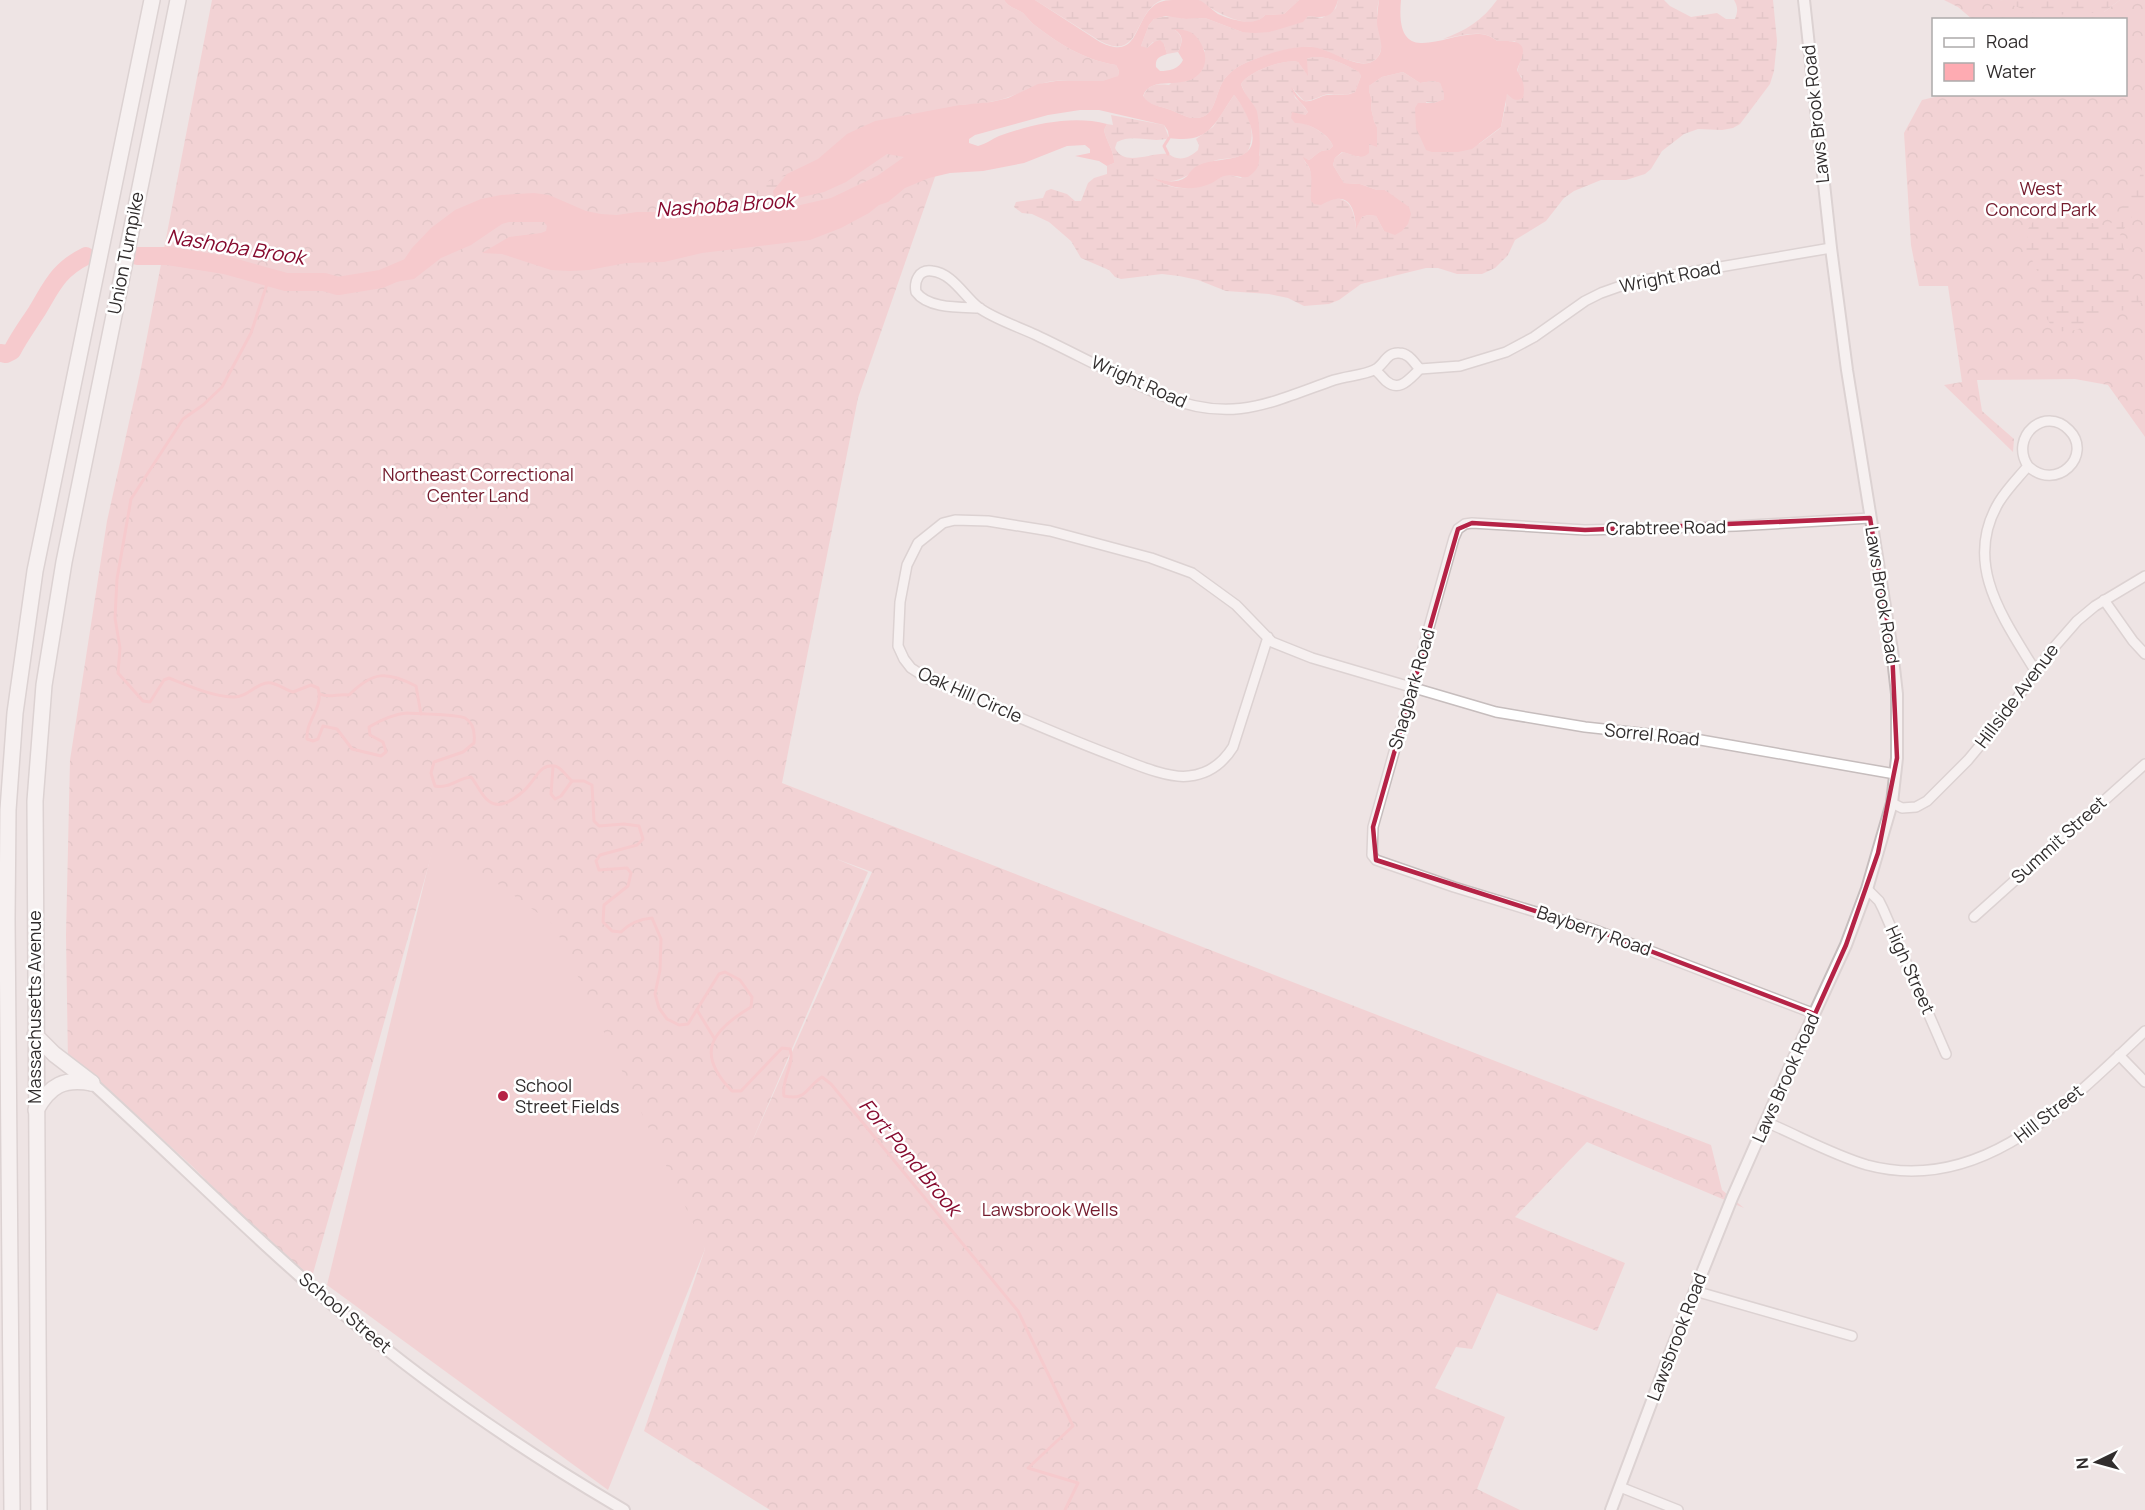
<svg xmlns="http://www.w3.org/2000/svg" width="2145" height="1510" font-family="Manrope,sans-serif">
  <style>
    .forest { fill: url(#forest-crowns); fill-rule: evenodd }
    .wetland { fill: url(#wetland-marsh) }
    .pitch { fill: #f7bdc1 }
    .water { fill: #feabb2 }
    .lines { fill: none; stroke-linecap: round; stroke-linejoin: round }
    .stream { stroke: #feabb2; stroke-width: 3 }
    .river { stroke: #feabb2; stroke-width: 18 }
    .minor-casing { stroke: #c6bdbd; stroke-width: 12 }
    .tertiary-casing { stroke: #c6bdbd; stroke-width: 14 }
    .trunk-casing { stroke: #c6bdbd; stroke-width: 18 }
    .minor { stroke: #fff; stroke-width: 9 }
    .tertiary { stroke: #fff; stroke-width: 10 }
    .trunk { stroke: #fff; stroke-width: 15 }
    .marked { fill: none; stroke: #b52346; stroke-width: 4.5; stroke-linejoin: round }
    .poi-dot { fill: #b52346; stroke: #fff; stroke-width: 2 }
    .labels { text-anchor: middle; stroke-width: 5; stroke-linejoin: round; paint-order: stroke }
    .street-label { font-size: 18px; fill: #312d2d; stroke: #fff }
    .park-label { font-size: 18px; fill: #741b2d; stroke: #fff }
    .poi-label { font-size: 18px; fill: #312d2d; stroke: #fff; text-anchor: start }
    .water-label { font-size: 20px; font-style: italic; fill: #860a2e; stroke: #fff }
  </style>
  <defs>
    <pattern id="forest-crowns" width="20" height="18" patternUnits="userSpaceOnUse" patternTransform="scale(1.5)"><rect width="20" height="18" fill="#f7bdc1"/><path d="M2 6a3 3 0 1 1 6 0M12 15a3 3 0 1 1 6 0" fill="none" stroke="#d4a3a6"/></pattern>
    <pattern id="wetland-marsh" width="20" height="14" patternUnits="userSpaceOnUse" patternTransform="scale(1.5)"><rect width="20" height="14" fill="#f7bdc1"/><path d="M1 5h8M5 5V1M11 12h8M15 12V8" fill="none" stroke="#d4a3a6"/></pattern>
  </defs>
  <rect width="100%" height="100%" fill="#eee4e4"/>
  <g class="forest">
    <path d="M212,0H1004C1009,8 1016,8 1023,13C1026,16 1029,20 1032,23C1057,43 1084,60 1116,65L1119,71L1118,76C1100,88 1074,79 1054,81C1036,83 1023,93 1006,98C991,103 976,104 960,105L858,398L782,783L1711,1145L1722,1190L1744,1208L1587,1142L1515,1217L1625,1263L1597,1331L1497,1293L1472,1349L1456,1347L1435,1388L1505,1417L1477,1489L1520,1510H770L644,1431L705,1249L436,839L310,1284L192,1166L101,1083L68,1062L66,935L70,760L107,521L140,373ZM834,858L872,872L748,1151L868,872Z"/>
    <polygon points="1944,0 2000,0 2079,12 2104,12 2120,0 2145,0 2145,437 2108,385 2075,379 1977,380 1982,411 2014,439 2013,452 1944,385 1962,382 1948,286 1919,286 1911,245 1904,133 1922,100 1943,95 2126,94 2126,20 1972,19 1958,7"/>
  </g>
  <g class="wetland">
    <path d="M1035,0H1162C1133,11 1142,63 1100,41Z"/>
    <path d="M1199,0H1299L1284,14L1265,15C1251,33 1213,11 1199,0Z"/>
    <path d="M1338,0H1379C1378,4 1377,9 1377,14C1378,28 1389,51 1373,61C1359,70 1329,49 1312,47C1297,45 1265,55 1250,61C1239,65 1227,73 1222,83C1215,96 1215,117 1197,118C1188,119 1179,113 1171,110C1161,106 1149,106 1143,97C1148,84 1156,84 1169,85L1205,51C1196,38 1191,30 1175,30C1184,37 1182,42 1178,52L1167,54L1164,44L1153,42L1146,49L1141,46L1149,25L1155,18L1173,16L1186,19L1205,18L1242,32H1270L1308,16L1322,18L1329,14L1336,8Z"/>
    <path d="M1497,0H1664L1670,6L1691,17L1717,13L1726,19H1735C1738,11 1738,7 1734,0H1773L1777,41L1774,71L1770,84L1740,124L1733,128L1722,130L1698,129L1684,134L1662,151L1651,169L1645,174L1626,180H1601L1574,191L1564,198L1546,221L1515,240L1508,255L1495,268L1482,274H1457L1438,268H1426L1361,284L1339,300L1329,304L1316,305L1304,306L1288,298L1269,294L1226,291L1198,280L1179,276L1162,274L1121,279L1115,277L1109,270L1081,258L1071,241L1049,222L1032,214L1022,213L1014,207L1016,202L1043,198L1046,191L1051,189L1067,194L1075,201H1081L1088,183L1094,178L1107,174V166L1114,163C1115,152 1106,141 1104,130L1107,124L1113,125L1111,115L1164,125L1169,138C1151,144 1134,133 1117,142L1115,148C1124,168 1153,151 1168,154C1171,155 1174,158 1177,158C1184,160 1193,155 1198,150L1199,145L1196,139L1213,127L1234,95C1245,109 1256,126 1250,145C1249,150 1247,153 1242,155C1233,160 1221,157 1211,162C1191,171 1179,187 1156,179C1172,191 1193,190 1210,183C1215,182 1218,178 1223,176C1229,174 1236,177 1241,178L1260,155L1258,134L1248,100L1241,84C1249,71 1283,59 1298,62L1307,74V59C1323,52 1345,65 1360,72L1361,76L1355,92C1346,96 1339,94 1329,94C1320,95 1314,101 1304,101L1293,89L1295,98L1301,103L1308,112L1305,115H1300V122C1311,125 1329,135 1333,146L1329,150C1318,150 1317,155 1309,160L1304,158L1305,162C1313,170 1313,184 1311,195C1340,201 1352,191 1356,228L1362,217L1368,215L1376,216L1384,231L1402,202L1395,199L1385,190H1377L1360,184L1344,183L1333,165L1335,158L1343,152L1359,157L1369,143L1377,146V127L1374,121L1371,108L1372,100L1369,91V86L1382,77L1403,72L1420,83L1433,81L1440,83L1445,93L1444,99L1434,103L1426,102L1432,152L1479,144L1498,130L1501,127L1506,104L1505,97L1522,77L1517,72L1521,58L1515,41H1497C1483,28 1460,36 1443,39C1465,31 1483,20 1497,0Z"/>
    <polygon points="2000,0 2120,0 2104,12 2053,15 2030,12"/>
    <path d="M2145,157V197L2120,235L2129,266L2131,285L2142,302L2131,310L2112,311L2095,322L2076,330L2055,332L2044,314L2034,307C2041,282 2041,271 2026,251L2028,229L2043,207L2062,202C2077,216 2088,226 2110,225L2137,186Z"/>
    <path d="M787,174L773,191L774,198L778,201L789,200L788,204L791,206C760,214 732,213 701,208Z"/>
  </g>
  <polygon class="pitch" points="435,838 554,925 705,1249 608,1490 327,1285"/>
  <path class="water" d="M1004,0H1035L1100,42C1148,66 1129,0 1172,0C1179,0 1192,0 1199,0C1206,3 1212,10 1218,14C1231,20 1256,27 1265,15L1284,14L1299,0H1338C1333,19 1323,18 1308,16L1303,22L1270,32L1255,33L1242,32L1205,18L1186,19L1166,16L1154,19L1149,25L1141,46L1147,48L1154,42L1160,40L1164,44L1167,54C1159,57 1155,58 1156,67L1160,71C1169,71 1179,69 1183,60L1178,52C1183,41 1184,36 1174,29C1180,29 1186,30 1192,33C1204,42 1211,62 1199,74C1183,91 1151,74 1143,96C1149,106 1161,106 1171,110C1179,113 1188,119 1197,118C1215,117 1215,96 1222,83C1227,73 1239,65 1250,61C1267,54 1293,45 1312,47C1330,48 1358,71 1373,61C1388,52 1378,35 1377,23C1377,15 1378,8 1379,0H1401C1393,85 1466,13 1497,41C1506,41 1523,39 1523,51C1523,58 1518,65 1517,71C1524,80 1525,88 1523,98C1515,102 1513,99 1507,94L1501,127L1472,149L1458,152H1432L1426,150L1416,128L1415,108L1418,103H1434L1444,99V93L1440,83L1433,81L1420,83L1403,72L1382,77L1369,86V91L1372,100L1371,108L1374,121L1377,127V147L1369,144V153C1361,161 1352,154 1342,152L1335,158L1333,165L1344,183L1360,184L1377,190H1385L1409,207L1411,214L1408,224L1402,231L1395,235L1384,231L1376,216L1368,215L1362,217L1356,229C1355,203 1346,190 1321,205L1314,204L1311,201C1310,190 1313,181 1310,170C1309,165 1305,163 1303,157L1309,160C1317,155 1318,150 1329,150L1333,146C1329,134 1308,122 1295,123L1291,118L1292,112L1305,115L1308,112C1301,100 1296,102 1291,87C1295,91 1298,98 1304,101C1311,103 1320,96 1327,95C1337,93 1346,97 1355,92L1361,76L1359,72C1346,65 1322,52 1307,59L1308,76L1298,62C1283,59 1249,71 1241,84C1244,94 1251,100 1256,109C1260,117 1261,158 1258,166C1256,171 1252,174 1248,177C1240,178 1232,174 1224,176C1220,177 1216,181 1212,183C1193,192 1170,189 1153,178C1163,181 1179,185 1188,175C1190,172 1193,168 1197,166C1210,159 1229,161 1242,155C1265,145 1245,108 1234,95C1214,124 1210,144 1169,138L1168,131L1164,125L1099,110H1080L1048,115L975,135L969,139V143L978,146C986,144 992,139 999,136C1033,124 1072,115 1107,124L1104,130C1106,141 1115,152 1114,163L1107,166L1099,161L1075,156L1090,153V149L1085,145L1067,146L1024,163L983,171L950,173L929,178L905,188L888,202L879,205L869,213L841,228L810,240L702,253L664,262L626,263L589,270L570,271L551,270L502,254L482,253L509,237L541,233L546,231L547,226L544,222H509L502,224L471,245L441,258L414,279L388,283L412,248L431,228L455,210L481,199L501,195L534,193L549,195L586,211L601,214L617,215L637,212H673L701,208L729,212L752,213L774,211L831,198L877,176L904,157L887,154L846,182L824,192L789,200L778,201L774,198L773,191L787,174L818,159L847,134L875,121L960,105L991,102L1008,98L1038,84L1056,81H1103L1118,76L1119,71L1116,65C1084,60 1057,43 1032,23C1029,20 1026,16 1023,13C1016,8 1009,8 1004,0Z"/>
  <g class="lines">
    <g class="stream">
      <polyline points="1168,154 1164,146 1169,138"/>
      <path d="M269,278L251,333L222,387L203,405L183,419L131,499L117,579L115,618L120,648L118,673L143,701L150,702L164,680L169,678C189,686 211,696 233,697C248,698 257,681 271,683C278,684 286,690 293,692L311,685L318,688C324,709 306,718 307,739L313,741L318,739L323,726L337,729L352,749L381,756L386,752L383,742L370,735L369,727C381,720 394,714 407,713C419,714 457,714 465,718C474,723 475,734 474,743L463,752L434,762L431,773L435,786C449,789 458,778 471,777C478,785 483,801 495,804C506,807 524,792 530,784C537,776 541,764 555,766C561,767 567,777 572,781H584L592,785L594,821L599,826L624,824L639,826L643,839L637,845L600,855L596,861L599,870L627,868L631,873L628,886L604,905L603,922L612,931L621,932C630,923 639,919 652,918L661,939L660,970L655,994L659,1008L667,1019L679,1025L688,1024L719,974L725,972L740,980L752,997L751,1007C711,1031 695,1053 732,1091H741L782,1048L790,1049C795,1065 781,1079 784,1096C807,1101 805,1088 822,1077L831,1084L1018,1311L1073,1426L1028,1468L1078,1483L1065,1510"/>
      <path d="M320,694C330,699 338,693 349,695C373,671 387,671 416,686L421,714"/>
      <polyline points="553,767 551,794 555,799 561,796 572,781"/>
      <polyline points="697,1010 714,1038"/>
    </g>
    <g class="river">
      <polyline points="137,256 168,256 225,265 286,282 324,282 338,286 381,279 416,264"/>
      <path d="M0,353L6,354L12,351C19,337 28,325 37,311C52,286 58,270 86,256"/>
    </g>
    <defs>
      <g id="minor">
        <path d="M980,308C961,307 928,309 916,292C914,281 919,269 932,271C952,273 964,296 978,307C992,318 1019,327 1036,335C1078,355 1120,378 1163,396C1232,424 1269,403 1334,380C1347,376 1364,375 1374,370C1384,366 1386,352 1399,353C1409,353 1414,363 1420,369"/>
        <path d="M1375,370C1379,373 1382,377 1386,381C1400,393 1410,378 1420,369L1460,366L1506,352L1534,337L1585,301L1601,293L1632,282L1831,248"/>
        <path d="M2028,466C2009,437 2045,405 2069,430C2094,455 2056,493 2028,466C2018,478 2007,489 1999,502C1962,564 2004,619 2036,672"/>
        <polyline points="2104,600 2133,641 2145,654"/>
        <path d="M1268,637L1233,747C1223,763 1209,774 1189,776C1170,779 1137,765 1119,758C1054,734 992,705 928,679L911,668L904,659L898,646L900,602L907,565L918,543L943,523L955,520L988,521L1050,531L1151,558L1192,573L1236,605L1272,642L1312,658L1496,712L1585,727L1695,739L1895,774"/>
        <polyline points="1892,803 1902,808 1916,807 1927,801 1968,760 2006,714 2049,653 2077,621 2095,606 2145,576"/>
        <polyline points="1867,889 1879,901 1883,909 1946,1054"/>
        <polyline points="1974,917 2145,764"/>
        <polyline points="1815,1014 1598,931 1454,887 1376,860 1372,855 1373,827 1454,538 1458,529 1465,524 1472,523 1585,530 1736,526 1870,518"/>
        <polyline points="2119,1055 2145,1082"/>
        <path d="M1766,1122C1799,1136 1833,1155 1867,1165C1982,1196 2069,1102 2145,1031"/>
        <polyline points="1695,1291 1852,1336"/>
        <polyline points="1620,1487 1678,1510"/>
      </g>
      <g id="tertiary">
        <path d="M92,1083C178,1161 259,1243 347,1317C433,1390 527,1453 624,1510"/>
        <polyline points="1611,1510 1670,1353 1732,1198 1791,1064 1846,945 1867,889 1892,803 1897,758 1897,694 1892,650 1847,370 1831,248 1804,0"/>
      </g>
      <g id="trunk">
        <polyline points="35,1035 54,1054 92,1083"/>
        <path d="M36,1110C50,1085 64,1078 92,1083"/>
        <polyline points="12,1510 7,919 8,810 15,713 35,571 152,0"/>
        <polyline points="39,1510 35,801 44,685 64,562 178,0"/>
      </g>
    </defs>
    <use href="#minor" class="minor-casing"/>
    <use href="#tertiary" class="tertiary-casing"/>
    <use href="#trunk" class="trunk-casing"/>
    <use href="#minor" class="minor"/>
    <use href="#tertiary" class="tertiary"/>
    <use href="#trunk" class="trunk"/>
  </g>
  <path d="M0 0H2145V1510H0ZM1870,518L1892,650L1897,758L1878,853L1846,945L1815,1014L1598,931L1376,860L1373,827L1458,529L1472,523L1585,530Z" fill="#eee4e4" fill-opacity=".55" fill-rule="evenodd"/>
  <path class="marked" d="M1870,518L1892,650L1897,758L1878,853L1846,945L1815,1014L1598,931L1376,860L1373,827L1458,529L1472,523L1585,530Z"/>
  <circle class="poi-dot" cx="503" cy="1096" r="6"/>
  <g class="labels">
    <g class="street-label">
      <text transform="translate(1816 114) rotate(-96)" y="6">Laws Brook Road</text>
      <text transform="translate(126 253) rotate(-79)" y="6">Union Turnpike</text>
      <text transform="translate(1670 277) rotate(-11)" y="6">Wright Road</text>
      <text transform="translate(1139 382) rotate(24)" y="6">Wright Road</text>
      <text transform="translate(1666 528) rotate(-1)" y="6">Crabtree Road</text>
      <text transform="translate(1882 595) rotate(81)" y="6">Laws Brook Road</text>
      <text transform="translate(1412 689) rotate(-74)" y="6">Shagbark Road</text>
      <text transform="translate(970 695) rotate(24)" y="6">Oak Hill Circle</text>
      <text transform="translate(2017 696) rotate(-53)" y="6">Hillside Avenue</text>
      <text transform="translate(1652 735) rotate(6)" y="6">Sorrel Road</text>
      <text transform="translate(2059 840) rotate(-42)" y="6">Summit Street</text>
      <text transform="translate(1594 931) rotate(19)" y="6">Bayberry Road</text>
      <text transform="translate(1910 970) rotate(66)" y="6">High Street</text>
      <text transform="translate(35 1007) rotate(-90)" y="6">Massachusetts Avenue</text>
      <text transform="translate(1786 1078) rotate(-66)" y="6">Laws Brook Road</text>
      <text transform="translate(2049 1114) rotate(-38)" y="6">Hill Street</text>
      <text transform="translate(345 1313) rotate(40)" y="6">School Street</text>
      <text transform="translate(1677 1337) rotate(-69)" y="6">Lawsbrook Road</text>
    </g>
    <g class="park-label">
      <text x="2041" y="195">West<tspan x="2041" dy="21">Concord Park</tspan></text>
      <text x="478" y="481">Northeast Correctional<tspan x="478" dy="21">Center Land</tspan></text>
      <text x="1050" y="1216">Lawsbrook Wells</text>
    </g>
    <g class="poi-label">
      <text x="515" y="1092">School<tspan x="515" dy="21">Street Fields</tspan></text>
    </g>
    <g class="water-label">
      <text transform="translate(725 205) rotate(-4)" y="7">Nashoba Brook</text>
      <text transform="translate(236 247) rotate(9)" y="7">Nashoba Brook</text>
      <text transform="translate(910 1157) rotate(50)" y="7">Fort Pond Brook</text>
    </g>
  </g>
  <rect x="1932" y="18" width="195" height="78" fill="#ffffff" stroke="#adabab" stroke-width="1.5"/>
  <rect x="1944" y="38" width="30" height="9" fill="#ffffff" stroke="#adabab" stroke-width="1.5"/>
  <text x="1986" y="48" font-size="18" fill="#312d2d">Road</text>
  <rect x="1944" y="63" width="30" height="18" fill="#feabb2" stroke="#adabab" stroke-width="1.5"/>
  <text x="1986" y="78" font-size="18" fill="#312d2d">Water</text>
  <g transform="translate(2097 1462) rotate(265)" stroke="#ffffff" stroke-width="4.5" paint-order="stroke">
  <path d="M0-4.5L10 22L0 15L-10 22Z" fill="#312d2d"/>
  <text y="-9" font-size="16" font-weight="bold" text-anchor="middle" fill="#312d2d">N</text>
  </g>
</svg>
